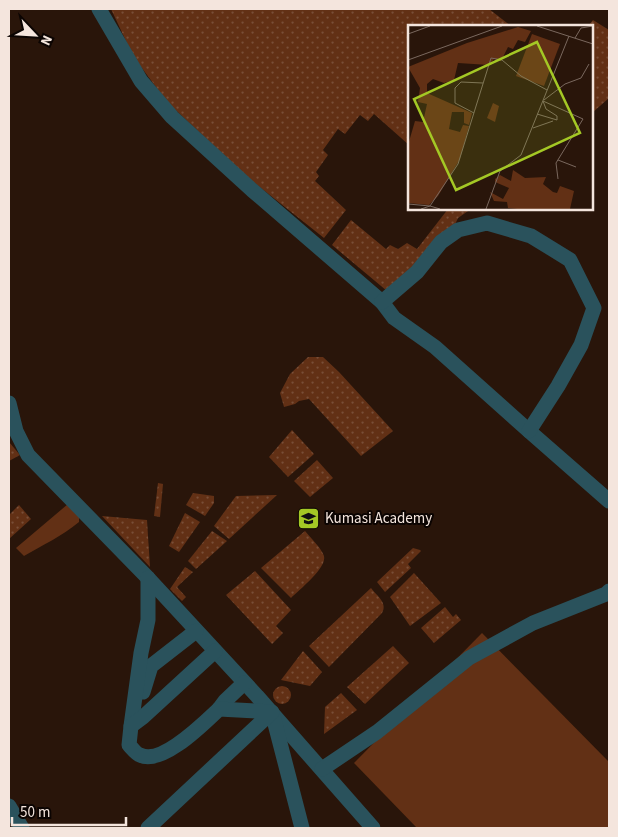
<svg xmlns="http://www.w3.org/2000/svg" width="618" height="837" font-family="'Source Sans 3',sans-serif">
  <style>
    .grass { fill: url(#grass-dots) }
    .garden { fill: #623015 }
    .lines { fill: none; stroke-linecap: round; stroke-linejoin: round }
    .minor { stroke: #2a525c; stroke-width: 15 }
    .labels { text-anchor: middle; stroke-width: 4; stroke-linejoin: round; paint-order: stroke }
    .poi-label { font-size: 15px; fill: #f4e5dd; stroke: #0b0402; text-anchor: start }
    .inset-road { fill: none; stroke: #7a685e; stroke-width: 1 }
    .view { fill: #a4c825; fill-opacity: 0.15; stroke: #a4c825; stroke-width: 2.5 }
    .inset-edge { fill: none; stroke: #f4e5dd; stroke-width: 2.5 }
  </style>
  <defs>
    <pattern id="grass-dots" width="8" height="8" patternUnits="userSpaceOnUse" patternTransform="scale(1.25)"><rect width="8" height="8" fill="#623015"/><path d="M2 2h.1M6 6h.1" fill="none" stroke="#794e37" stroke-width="1.8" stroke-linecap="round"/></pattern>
  </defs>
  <rect width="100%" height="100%" fill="#29150a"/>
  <g class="grass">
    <polygon points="111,9 489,9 511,26 409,26 409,145 374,114 368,121 360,115 345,134 338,129 323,150 328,155 316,172 319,176 315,181 346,210 324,238 247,177 167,102 133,56"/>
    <polygon points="593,20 609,30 609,98 592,113 592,26 588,26"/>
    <polygon points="448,209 471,209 458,218 443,250 387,291 332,245 351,220 386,249 390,245 398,249 407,243 417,249"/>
    <polygon points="308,357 323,357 339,372 393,431 361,456 309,399 299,401 295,404 284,407 280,393 290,374"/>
    <polygon points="292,430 314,454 288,477 269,457"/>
    <polygon points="9,442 20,455 9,461"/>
    <polygon points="317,460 333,478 310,497 294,481"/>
    <polygon points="158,483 163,484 160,517 154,516"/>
    <polygon points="193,493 214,496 214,503 205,516 186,505"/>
    <polygon points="277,495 229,539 214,526 236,496"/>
    <polygon points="19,505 31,519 9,539 9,515"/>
    <polygon points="185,513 200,522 179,552 169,546"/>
    <polygon points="102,516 147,520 150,567"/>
    <polygon points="212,531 227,541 196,569 188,561"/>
    <path d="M305,531C310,537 322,549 324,556C327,568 299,590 291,598L261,568Z"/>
    <polygon points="413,548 420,550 421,551 408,564 411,568 385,592 377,582"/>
    <polygon points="185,567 193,572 177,587 186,597 182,601 170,589"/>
    <polygon points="255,571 291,610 276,626 283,633 272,644 226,595"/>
    <polygon points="414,573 441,603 410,626 390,597"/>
    <path d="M371,588C377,596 388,603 382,613L329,667L309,646Z"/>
    <polygon points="445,607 453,617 456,614 461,620 434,643 421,628"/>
    <polygon points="393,646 409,663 365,704 347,687"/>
    <polygon points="303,651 322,672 310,686 281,680"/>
    <circle cx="282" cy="695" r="9"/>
    <polygon points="341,693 357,710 324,734 325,707"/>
  </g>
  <g class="garden">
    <path d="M68,504L79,515V522C62,536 43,545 24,556L16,548Z"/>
    <polygon points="482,633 609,762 609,828 417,828 354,763"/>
  </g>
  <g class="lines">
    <g class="minor">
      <polyline points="99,9 141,81 172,117 252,190 382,302 394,318 435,347 529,431 609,501"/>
      <polyline points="382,302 417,272 441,242 458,230 487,223 531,236 570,260 594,308 581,345 558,386 529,431"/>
      <polyline points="9,403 16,431 28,455 148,578 257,696 373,828"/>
      <polyline points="143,692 151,666 196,631"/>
      <polyline points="219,709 225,701 244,683"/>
      <polyline points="273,716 302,828"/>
      <polyline points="131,726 141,653 148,620 148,578"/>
      <polyline points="322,769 377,732 469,658 533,623 606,594 609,591"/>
      <polyline points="9,806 22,828"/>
      <path d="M148,828L272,712L219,709C204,723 162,766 140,755C136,754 132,748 129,745L131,726L143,717L215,651"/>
    </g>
  </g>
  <defs>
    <symbol id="school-square" viewBox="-11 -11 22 22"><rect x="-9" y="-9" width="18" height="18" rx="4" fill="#a4c825" stroke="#0b0402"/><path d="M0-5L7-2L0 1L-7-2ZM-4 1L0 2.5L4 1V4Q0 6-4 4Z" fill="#111"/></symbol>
  </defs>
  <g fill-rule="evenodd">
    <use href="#school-square" x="296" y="506" width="25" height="25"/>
  </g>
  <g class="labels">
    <g class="poi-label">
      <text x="325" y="523">Kumasi Academy</text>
    </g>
  </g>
  <g transform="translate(408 25)">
    <rect width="185" height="185" fill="#29150a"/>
    <path d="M110,2L123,6L117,17L110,15L105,24L100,22L93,36L86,34L81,40L50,38L46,55L36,58L25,54L19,59V68L64,88L61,100L56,98V87H44L41,104L52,107L55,100L61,101L52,134L30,171L21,180L0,178V120L7,96L15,97L19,79L10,77L12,63L0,42L59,18ZM85,78L91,81L87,97L79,93ZM105,145L117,153L138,152L135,159L145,167L149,168L152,161L166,166L162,184H109L100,183L99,177L86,176L82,167L95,174L101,163L87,157V154L92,150L103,156Z" fill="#623015"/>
    <path d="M124,9L152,19L136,61L108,51Z" fill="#623015"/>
    <path class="inset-road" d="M129,1L185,19M0,9L22,1M167,13L173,3L185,1M0,35L94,1M136,75L157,59L173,53L181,39M66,88L47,78V63L53,57L75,58M129,89L149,95V91L138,84L135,76L175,94L148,138L150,154M125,103L145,96M150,135L168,142M0,179L22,181L50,139L83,33L94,35L113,51L139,65M13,184L22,181L32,184M78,184L92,146L113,130L161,11"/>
    <path class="view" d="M129,17L172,108L48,165L6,74Z"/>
    <rect width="185" height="185" class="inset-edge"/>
  </g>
  <rect width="618" height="837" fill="none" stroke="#f4e5dd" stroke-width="20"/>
  <g transform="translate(35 35) rotate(115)" stroke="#0b0402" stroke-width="4" paint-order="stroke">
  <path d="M0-4L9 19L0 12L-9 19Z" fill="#f4e5dd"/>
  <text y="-8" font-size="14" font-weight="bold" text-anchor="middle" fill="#f4e5dd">N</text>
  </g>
  <path d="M12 817v8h114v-8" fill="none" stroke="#f4e5dd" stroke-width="2.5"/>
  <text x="20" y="817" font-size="15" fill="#f4e5dd" stroke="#0b0402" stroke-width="4" paint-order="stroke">50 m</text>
</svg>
